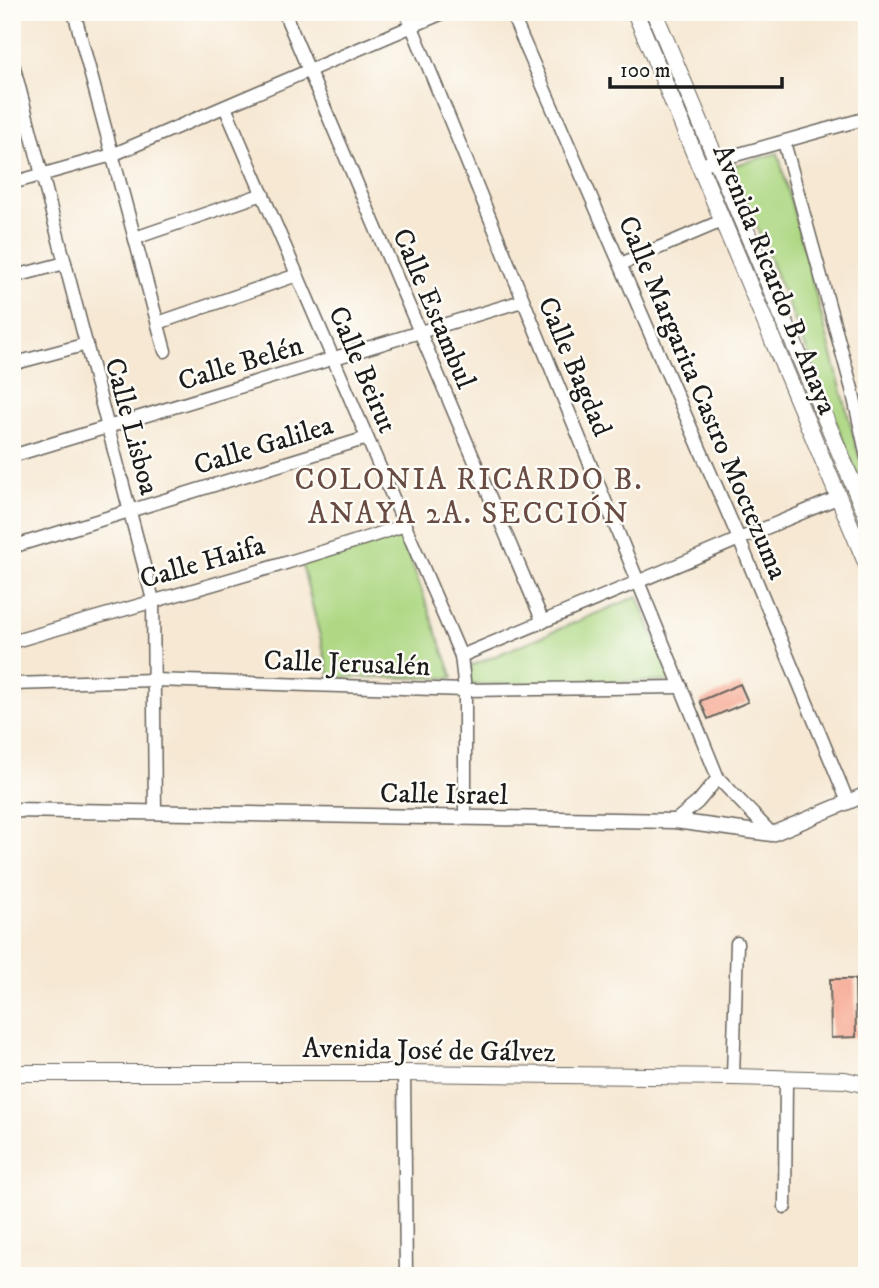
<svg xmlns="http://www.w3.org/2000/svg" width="879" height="1288" font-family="'IM FELL DW Pica',serif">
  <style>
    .green { fill: #aed884; stroke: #657a50; stroke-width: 2 }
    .building { fill: #f6a189 }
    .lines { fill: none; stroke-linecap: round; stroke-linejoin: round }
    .minor-casing { stroke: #68635c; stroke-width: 15 }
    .tertiary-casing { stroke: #68635c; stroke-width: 17 }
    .secondary-casing { stroke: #68635c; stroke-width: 18 }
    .minor { stroke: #fff; stroke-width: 12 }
    .tertiary { stroke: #fff; stroke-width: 14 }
    .secondary { stroke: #fff; stroke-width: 16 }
    .labels { text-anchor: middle; stroke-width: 5; stroke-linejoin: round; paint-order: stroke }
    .street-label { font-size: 28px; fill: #1c1c1c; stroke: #fdfcf7 }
    .neighbourhood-label { font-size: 30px; letter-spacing: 2px; fill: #684b42; stroke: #fdfcf7 }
  </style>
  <rect width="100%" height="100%" fill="#fdfcf7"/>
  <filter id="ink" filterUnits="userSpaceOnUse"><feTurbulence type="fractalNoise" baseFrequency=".0143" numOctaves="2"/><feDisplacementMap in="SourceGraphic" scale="14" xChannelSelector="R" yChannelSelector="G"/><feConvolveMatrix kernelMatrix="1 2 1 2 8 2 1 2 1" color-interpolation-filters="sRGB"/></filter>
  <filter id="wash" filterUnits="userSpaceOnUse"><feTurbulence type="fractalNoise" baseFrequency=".00686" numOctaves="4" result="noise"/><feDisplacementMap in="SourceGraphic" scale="28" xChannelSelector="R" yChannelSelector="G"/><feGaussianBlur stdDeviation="1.57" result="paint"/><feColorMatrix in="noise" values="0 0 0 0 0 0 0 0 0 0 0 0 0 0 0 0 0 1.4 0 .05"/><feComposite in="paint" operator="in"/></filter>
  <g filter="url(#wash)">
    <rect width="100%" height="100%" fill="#f6e8d3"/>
    <g class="green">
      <polygon points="778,153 867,486 867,499 732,166"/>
      <polygon points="399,528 453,678 330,677 301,560"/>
      <polygon points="638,596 672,681 471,685 471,666"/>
    </g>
    <g id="blocks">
      <g class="building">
        <polygon points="740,684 748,702 708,719 700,701"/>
        <polygon points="830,979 855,979 856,1037 831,1038"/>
      </g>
    </g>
  </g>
  <g filter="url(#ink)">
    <use href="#blocks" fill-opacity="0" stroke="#68635c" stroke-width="2"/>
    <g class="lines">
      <defs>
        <g id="minor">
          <polyline points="74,12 165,351"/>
          <polyline points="284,12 543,622"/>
          <polyline points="406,12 718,778 772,834"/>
          <polyline points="511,12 739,539 848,802"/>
          <polyline points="12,60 153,600 155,812"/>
          <polyline points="225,107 461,656 465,690 465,817"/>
          <polyline points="784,142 852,389 867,457"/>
          <polyline points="700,165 867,118"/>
          <polyline points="12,183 112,155 445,12"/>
          <polyline points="135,238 263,194"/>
          <polyline points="621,264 724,220"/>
          <polyline points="12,277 65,263"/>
          <polyline points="158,323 297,275"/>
          <polyline points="12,364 87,344"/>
          <polyline points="12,456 522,301"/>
          <polyline points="12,547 367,438"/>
          <path d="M12,642C143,603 276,569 405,525"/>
          <polyline points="461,656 837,498"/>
          <polyline points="12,684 154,680 465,690 681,687"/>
          <polyline points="675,821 698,802 718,778"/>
          <polyline points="404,1073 406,1276"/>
          <polyline points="733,1077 737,943"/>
          <polyline points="785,1207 786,1079"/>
        </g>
        <polyline id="tertiary" points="12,810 675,821 772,834 867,794"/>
        <g id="secondary">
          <polyline points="635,12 867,565"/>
          <polyline points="654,12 867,517"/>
          <polyline points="12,1073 404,1073 733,1077 845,1080 867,1085"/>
        </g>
      </defs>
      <use href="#minor" class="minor-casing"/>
      <use href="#tertiary" class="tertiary-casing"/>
      <use href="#secondary" class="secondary-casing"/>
      <use href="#minor" class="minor"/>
      <use href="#tertiary" class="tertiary"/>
      <use href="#secondary" class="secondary"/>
    </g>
  </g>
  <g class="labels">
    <g class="street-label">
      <text transform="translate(776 279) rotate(68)" y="10">Avenida Ricardo B. Anaya</text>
      <text transform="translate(435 308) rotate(67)" y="10">Calle Estambul</text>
      <text transform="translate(240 362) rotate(-17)" y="10">Calle Belén</text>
      <text transform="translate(576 366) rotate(67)" y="10">Calle Bagdad</text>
      <text transform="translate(364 369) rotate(67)" y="10">Calle Beirut</text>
      <text transform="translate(704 397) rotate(67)" y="10">Calle Margarita Castro Moctezuma</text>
      <text transform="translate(133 426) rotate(75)" y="10">Calle Lisboa</text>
      <text transform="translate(263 444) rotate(-17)" y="10">Calle Galilea</text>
      <text transform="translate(202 561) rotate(-16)" y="10">Calle Haifa</text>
      <text transform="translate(347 662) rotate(2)" y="10">Calle Jerusalén</text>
      <text transform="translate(444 793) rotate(1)" y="10">Calle Israel</text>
      <text transform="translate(429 1049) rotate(1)" y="10">Avenida José de Gálvez</text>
    </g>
    <g class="neighbourhood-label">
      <text x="469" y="489">COLONIA RICARDO B.<tspan x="469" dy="34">ANAYA 2A. SECCIÓN</tspan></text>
    </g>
  </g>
  <rect width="879" height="1288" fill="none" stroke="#fdfcf7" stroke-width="42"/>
  <path d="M610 77v10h172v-10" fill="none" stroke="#1c1c1c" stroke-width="3.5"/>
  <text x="620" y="77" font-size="21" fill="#1c1c1c" stroke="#fdfcf7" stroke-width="5" paint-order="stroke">100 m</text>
</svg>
